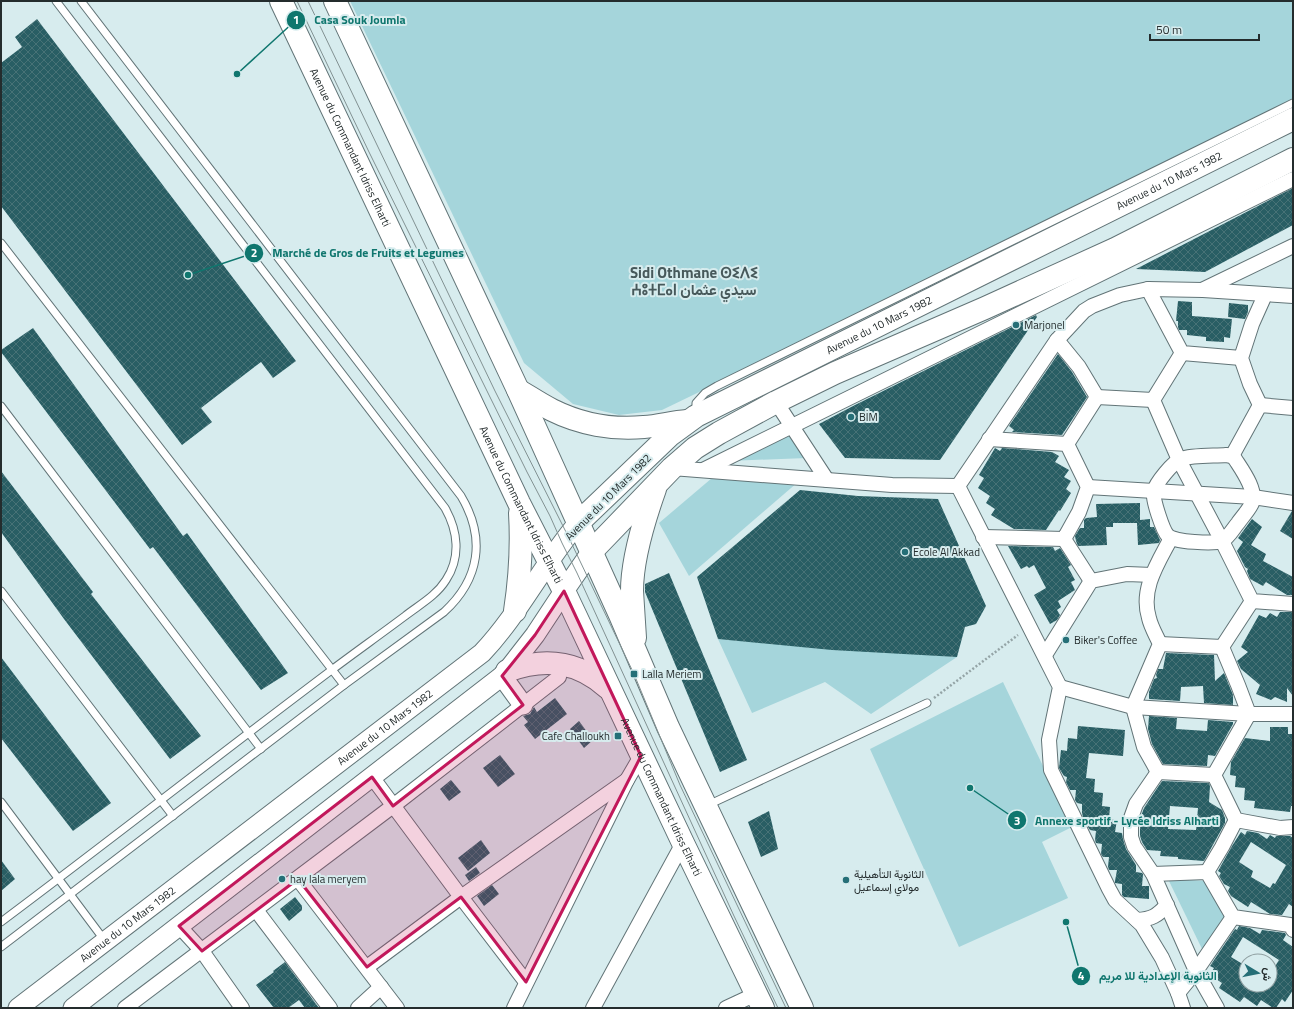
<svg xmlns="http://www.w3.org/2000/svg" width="1294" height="1009" font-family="'Titillium Web',Vazirmatn,'Noto Sans Tifinagh',sans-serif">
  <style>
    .green { fill: #a5d5db }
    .building { fill: url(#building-cross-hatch); fill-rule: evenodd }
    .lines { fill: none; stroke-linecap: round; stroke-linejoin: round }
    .service-casing { stroke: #627477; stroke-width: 9 }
    .minor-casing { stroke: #627477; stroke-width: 16 }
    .secondary-casing { stroke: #627477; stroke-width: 21 }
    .primary-casing { stroke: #627477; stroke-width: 24 }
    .path { stroke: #95a5a7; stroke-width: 2.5; stroke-dasharray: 2 2; stroke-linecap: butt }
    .service { stroke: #fff; stroke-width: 7 }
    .minor { stroke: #fff; stroke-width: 14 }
    .secondary { stroke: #fff; stroke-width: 19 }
    .primary { stroke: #fff; stroke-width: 22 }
    .tram { stroke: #829192; stroke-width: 1 }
    .marked { fill: #c2185b; fill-opacity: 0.2; stroke: #c2185b; stroke-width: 3; stroke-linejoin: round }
    .poi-dot { fill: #256f77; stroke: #d7ecee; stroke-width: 1.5 }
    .labels { text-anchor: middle; stroke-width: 4; stroke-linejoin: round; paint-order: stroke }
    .street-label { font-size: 11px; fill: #242c2d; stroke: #d7ecee }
    .poi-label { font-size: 11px; fill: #242c2d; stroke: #d7ecee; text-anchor: start }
    .district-label { font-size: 15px; font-weight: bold; fill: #47595b; stroke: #d7ecee }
    .leader { fill: none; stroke: #0f766e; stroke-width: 1.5 }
    .callout-dot { fill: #0f766e; stroke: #d7ecee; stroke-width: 1.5 }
    .mark-label { font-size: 12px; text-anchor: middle; font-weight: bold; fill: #fff }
    .callout-label { font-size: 12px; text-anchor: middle; font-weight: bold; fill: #0f766e; stroke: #d7ecee; stroke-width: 4; stroke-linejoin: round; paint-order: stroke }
  </style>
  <defs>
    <pattern id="building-cross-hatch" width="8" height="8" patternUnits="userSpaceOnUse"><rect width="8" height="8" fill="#295e64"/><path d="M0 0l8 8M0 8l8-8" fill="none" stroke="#477276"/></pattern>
  </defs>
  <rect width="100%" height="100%" fill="#d7ecee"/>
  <g class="green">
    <polygon points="350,1 1293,1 1293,104 1237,133 662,410 619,415 573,404 524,363"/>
    <polygon points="786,433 807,458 727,461"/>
    <polygon points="712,478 798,482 689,576 659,523"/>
    <polygon points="718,639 957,657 871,714 825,682 752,713"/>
    <polygon points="1003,682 1072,827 1042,842 1068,898 959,947 870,749"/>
    <polygon points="1168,879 1208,881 1228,921 1204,953"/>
  </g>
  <g class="building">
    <polygon points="37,19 296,361 273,378 261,362 201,408 212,422 182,445 1,206 1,63 22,47 15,37"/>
    <polygon points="1293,188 1293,225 1205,272 1136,269"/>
    <polygon points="1178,301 1192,302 1192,316 1232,319 1230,338 1224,337 1224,342 1206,341 1206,337 1187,335 1187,330 1179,330 1178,327 1178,321 1176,321"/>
    <polygon points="1229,303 1248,305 1248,312 1245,319 1228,317"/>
    <polygon points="1036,315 1037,317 940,460 845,458 819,424 855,405"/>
    <polygon points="33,328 183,536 187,533 288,673 261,690 153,547 150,549 1,352 1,350"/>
    <polygon points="1058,354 1072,372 1087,397 1062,435 1012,432 1014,430 1009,426"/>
    <polygon points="995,448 1000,451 1002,448 1052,452 1059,456 1055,462 1069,470 1064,477 1071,481 1066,489 1071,493 1060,511 1059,510 1046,530 1014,529 991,515 995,509 986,503 990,496 978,488 984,478 979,475"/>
    <polygon points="1,471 93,592 91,594 201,736 170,759 64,619 1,532"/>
    <polygon points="800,490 858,496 938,499 986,606 976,624 965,627 957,657 832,650 718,639 697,577"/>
    <polygon points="1140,503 1140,520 1150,519 1150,527 1154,527 1160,540 1159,543 1138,545 1137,523 1113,523 1113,527 1106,527 1107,545 1078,546 1076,541 1075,536 1080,528 1084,528 1084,520 1086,518 1097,517 1096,504"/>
    <polygon points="1292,511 1293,511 1293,539 1280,531"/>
    <polygon points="1252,519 1262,527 1251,545 1266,554 1263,561 1293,577 1293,595 1287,595 1266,582 1263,586 1250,579 1247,571 1248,569 1245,567 1237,551 1243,542 1238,538"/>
    <polygon points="1008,546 1053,547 1055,551 1060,548 1071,565 1068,567 1075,580 1071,582 1075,590 1058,601 1061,607 1057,610 1060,615 1057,620 1050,624 1034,595 1046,588 1034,565 1029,568 1027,566 1021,569"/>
    <polygon points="669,573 747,760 720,772 645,592 645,584"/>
    <polygon points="1280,612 1293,612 1293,696 1287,688 1287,702 1275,697 1271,700 1256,694 1260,685 1241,669 1237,661 1248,652 1241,647 1259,615 1266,618 1270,613 1277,617"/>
    <polygon points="1166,653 1214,655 1215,681 1224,673 1233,695 1233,705 1204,703 1203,686 1181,687 1180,701 1149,699 1149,692 1154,679 1157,678 1156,675 1158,669 1163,669"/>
    <polygon points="1,657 111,803 73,831 1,738"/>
    <polygon points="555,698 567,714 535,739 524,725 528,722 523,716 530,714 534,707 537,712"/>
    <polygon points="1149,716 1177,718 1176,729 1207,731 1208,720 1233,722 1233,724 1215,756 1208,755 1207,766 1163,764 1152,744 1148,729"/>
    <polygon points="579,721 593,740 584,748 570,729"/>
    <polygon points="1078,726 1125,730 1123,756 1089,753 1086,778 1095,779 1094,792 1103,793 1102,806 1110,807 1109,819 1117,820 1115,832 1122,833 1123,839 1126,849 1136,865 1136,872 1142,873 1143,874 1142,886 1149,886 1149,899 1124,897 1122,895 1122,884 1115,883 1115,881 1117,870 1109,870 1108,867 1109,857 1103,857 1101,854 1102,844 1096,843 1095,840 1096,831 1090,830 1088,827 1089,817 1083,817 1082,813 1082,804 1077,803 1075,800 1076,790 1070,790 1066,782 1067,777 1064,776 1059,768 1061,750 1067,751 1068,738 1077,739"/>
    <polygon points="1270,727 1288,727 1288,734 1293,734 1293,806 1291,806 1290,812 1254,808 1255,801 1244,800 1245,788 1235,787 1236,776 1230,775 1231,762 1245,738 1270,741"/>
    <polygon points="500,755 515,774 498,787 483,768"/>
    <polygon points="451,780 461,792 449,801 440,789"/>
    <path d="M1162,781L1209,783L1210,786L1209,802L1222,810L1225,818V823L1204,861L1178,859V857L1160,856L1161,851L1147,850L1142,842L1140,836V819L1144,808ZM1170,806L1198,808L1196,830L1168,829Z"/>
    <polygon points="769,811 778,849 761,857 748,822"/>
    <path d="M1247,831L1258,833L1267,839L1270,835L1275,838L1276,836H1290L1293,838V907L1289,904L1282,915L1270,914L1251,902L1248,907L1231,896L1228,891L1230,887L1224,884L1219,876L1221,873L1218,871L1232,846L1241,832L1245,835ZM1251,842L1286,865L1275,884L1273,883L1270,888L1251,877L1253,871L1239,862Z"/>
    <polygon points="481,840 490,853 468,871 458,858"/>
    <polygon points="1,860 15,879 1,891"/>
    <polygon points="476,867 480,873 469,881 465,875"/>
    <polygon points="492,885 499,894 484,906 477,896"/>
    <polygon points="295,897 302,906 302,910 289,921 280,909"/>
    <path d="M1239,926L1250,928L1260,934L1262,930L1285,933L1286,935L1283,940L1293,947V990L1285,1002L1282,999L1276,1008H1273L1261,1000L1257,1006L1244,997L1240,1002L1219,988L1222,983L1210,975L1214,968L1210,966L1235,929L1237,930ZM1243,937L1279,960L1270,974V985H1246V974L1243,972L1246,966L1231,957Z"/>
    <polygon points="285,962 319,1008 305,1008 299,1000 288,1008 274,1008 256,985 274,972 273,971"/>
  </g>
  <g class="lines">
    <defs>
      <g id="service">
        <polyline points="1,243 344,685"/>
        <polyline points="1,406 261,749"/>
        <polyline points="696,413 696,403 705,393 717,386 1293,103"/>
        <polyline points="1,591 173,816"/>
        <polyline points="1,802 105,941"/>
        <polyline points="708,805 927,703"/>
        <path d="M1,922C112,839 221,753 333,669C357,651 381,634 405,616C419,605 436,596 446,580C461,557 458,531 445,508L56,1"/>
        <path d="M1,947L344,685L444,612C480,579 486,538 461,496L81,1"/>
      </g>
      <g id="minor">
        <polyline points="1148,289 1182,353 1241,358"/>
        <polyline points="1204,289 1293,246"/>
        <polyline points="1057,340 1079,367 1097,397"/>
        <polyline points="1097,397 1153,400"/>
        <polyline points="1153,400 1179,460 1222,541 1252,601 1293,604"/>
        <polyline points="1153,400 1182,353"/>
        <polyline points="776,402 827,480"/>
        <polyline points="1260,405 1250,384 1241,358 1252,324 1265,295"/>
        <polyline points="1067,444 1097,397"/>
        <path d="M1226,455L1232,456L1235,459C1242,470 1257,490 1252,503C1249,510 1242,517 1238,523C1233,529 1229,537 1222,541C1214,544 1174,542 1168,536C1163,531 1152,499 1154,491C1156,483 1173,462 1181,459C1192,455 1214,456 1226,455Z"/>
        <polyline points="1232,456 1260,405 1293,408"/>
        <polyline points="672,468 892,485 958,486"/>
        <polyline points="703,470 1293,179"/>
        <polyline points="958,486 1060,687 1049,740 1051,770 1109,889 1115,900 1142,925 1162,958 1178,993"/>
        <polyline points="958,486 1057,340 1084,311 1092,306 1120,295 1148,289 1203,290 1293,296"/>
        <polyline points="1088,487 1253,497 1293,503"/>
        <polyline points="983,537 1064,539 1079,512 1088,487 1067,444 989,439"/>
        <polyline points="1064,539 1091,581"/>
        <polyline points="1160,644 1222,647"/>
        <polyline points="1045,655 1091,581 1127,574 1152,575"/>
        <polyline points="1060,687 1133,707 1249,714 1293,714"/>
        <polyline points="1158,772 1136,804 1131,818 1131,837 1134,846 1153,874 1196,971 1178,993 1183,1008"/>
        <path d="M1158,772L1144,747L1133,707L1160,644C1156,635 1151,627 1149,618C1140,589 1158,563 1171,538"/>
        <polyline points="1158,772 1214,775"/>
        <polyline points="1214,775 1249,714 1238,685 1222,647 1252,601"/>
        <polyline points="1214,775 1236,820 1280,828 1293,827"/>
        <polyline points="372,777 461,897 526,982"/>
        <polyline points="1207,872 1222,847 1236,820"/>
        <polyline points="1153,874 1207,872 1233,917 1290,925 1293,930"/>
        <polyline points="298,879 397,1008"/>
        <polyline points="256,910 330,1008"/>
        <path d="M1137,920C1152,919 1157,916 1167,905"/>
        <polyline points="179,926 202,951 242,1008"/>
        <polyline points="367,967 461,897 627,780"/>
        <polyline points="125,1008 393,806 559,677"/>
        <polyline points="358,1008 381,987"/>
        <polyline points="514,1008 627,780 641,756"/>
        <polyline points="593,1008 683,843"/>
        <polyline points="726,1008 756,994"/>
        <polyline points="1217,1008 1196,971 1233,917"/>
      </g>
      <g id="secondary">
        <polyline points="502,676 523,705"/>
        <path id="s1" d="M18,1008L482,653C519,614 543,564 578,523"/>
        <polyline points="73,1008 502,676 507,671 535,635 564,591 591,552"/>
      </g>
      <g id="primary">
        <path id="s2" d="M281,1L519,503L564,591L683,843L763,1008"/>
        <polyline points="335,1 518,390 620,615 668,727 802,1008"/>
        <path d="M518,390C530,397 540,404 552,410C580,424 613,430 644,427C659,426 672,422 687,421"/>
        <path id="s3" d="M578,523L670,435L696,416L1293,119"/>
        <polyline points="591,552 672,468 695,448 719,433 776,402 835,373 985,308 1115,249 1293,159"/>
        <path d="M515,611C520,578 522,546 520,513"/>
        <path d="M635,638C634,622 633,607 632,591C632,558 644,520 655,489"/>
        <path d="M507,671C545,657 578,661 608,688"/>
      </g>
    </defs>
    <use href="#service" class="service-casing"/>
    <use href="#minor" class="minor-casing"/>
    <use href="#secondary" class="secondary-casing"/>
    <use href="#primary" class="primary-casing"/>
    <polyline class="path" points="934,698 1018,635"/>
    <use href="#service" class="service"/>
    <use href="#minor" class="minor"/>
    <use href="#secondary" class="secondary"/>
    <use href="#primary" class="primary"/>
    <g class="tram">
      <polyline points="297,1 369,152 527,472 550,516 562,543 577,573 734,916 778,1008"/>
      <polyline points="308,1 495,391 568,536 634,674 680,785 786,1008"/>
    </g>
  </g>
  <path class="marked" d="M564,591L641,756L526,982L461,897L367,967L298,879L202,951L179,926L372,777L393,806L523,705L502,676L535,635Z"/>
  <g class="poi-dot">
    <circle cx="1016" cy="325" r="4"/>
    <circle cx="851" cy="417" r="4"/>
    <circle cx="905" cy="552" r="4"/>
    <circle cx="1066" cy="640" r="4"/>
    <rect x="630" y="670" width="8" height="8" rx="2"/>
    <rect x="614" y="732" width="8" height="8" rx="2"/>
    <circle cx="282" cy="879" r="4"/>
    <circle cx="846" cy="880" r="4"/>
  </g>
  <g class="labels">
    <g class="street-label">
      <text dy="4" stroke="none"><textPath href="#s2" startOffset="162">Avenue du Commandant Idriss Elharti</textPath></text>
      <text dy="4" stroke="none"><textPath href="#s3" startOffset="688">Avenue du 10 Mars 1982</textPath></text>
      <text dy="4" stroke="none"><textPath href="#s3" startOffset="364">Avenue du 10 Mars 1982</textPath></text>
      <text transform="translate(608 497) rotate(-45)" y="4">Avenue du 10 Mars 1982</text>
      <text dy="4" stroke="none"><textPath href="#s2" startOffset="558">Avenue du Commandant Idriss Elharti</textPath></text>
      <text dy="4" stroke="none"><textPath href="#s1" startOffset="462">Avenue du 10 Mars 1982</textPath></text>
      <text dy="4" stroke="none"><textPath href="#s2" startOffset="882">Avenue du Commandant Idriss Elharti</textPath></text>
      <text dy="4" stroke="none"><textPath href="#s1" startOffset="138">Avenue du 10 Mars 1982</textPath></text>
    </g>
    <g class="poi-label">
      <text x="1024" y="329">Marjonel</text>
      <text x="859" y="421">BİM</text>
      <text x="913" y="556">Ecole Al Akkad</text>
      <text x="1074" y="644">Biker's Coffee</text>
      <text x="642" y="678">Lalla Meriem</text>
      <text x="610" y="740" text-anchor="end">Cafe Challoukh</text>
      <text x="854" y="878">الثانوية التأهيلية<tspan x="854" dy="13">مولاي إسماعيل</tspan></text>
      <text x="290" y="883">hay lala meryem</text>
    </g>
    <g class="district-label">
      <text x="694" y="278">Sidi Othmane ⵙⵉⴷⵉ<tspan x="694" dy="17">ⵄⵓⵜⵎⴰⵏ سيدي عثمان</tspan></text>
    </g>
  </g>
  <path class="leader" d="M237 74L296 20M188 275L254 253M970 788L1017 820M1066 922L1081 976"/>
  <g class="callout-dot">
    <circle cx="237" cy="74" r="4"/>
    <circle cx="188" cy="275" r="4"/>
    <circle cx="970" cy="788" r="4"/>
    <circle cx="1066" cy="922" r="4"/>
    <circle cx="296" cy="20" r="10"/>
    <circle cx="254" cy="253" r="10"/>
    <circle cx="1017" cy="820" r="10"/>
    <circle cx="1081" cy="976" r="10"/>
  </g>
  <g class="mark-label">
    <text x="296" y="24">1</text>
    <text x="254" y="257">2</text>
    <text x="1017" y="825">3</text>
    <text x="1081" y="980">4</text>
  </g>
  <g class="callout-label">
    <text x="360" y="24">Casa Souk Joumla</text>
    <text x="368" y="257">Marché de Gros de Fruits et Legumes</text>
    <text x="1127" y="825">Annexe sportif - Lycée Idriss Alharti</text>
    <text x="1158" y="980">الثانوية الإعدادية للا مريم</text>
  </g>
  <rect width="1294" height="1009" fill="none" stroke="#242c2d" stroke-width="4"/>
  <g transform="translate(1258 973) rotate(100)"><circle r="19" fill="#d7ecee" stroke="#8f9fa1"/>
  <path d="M0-3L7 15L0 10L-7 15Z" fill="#256f77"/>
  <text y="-6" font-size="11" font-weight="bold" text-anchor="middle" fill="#242c2d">ش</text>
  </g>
  <path d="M1150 34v6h109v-6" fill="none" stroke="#242c2d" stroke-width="2"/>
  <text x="1156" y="34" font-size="12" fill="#242c2d" stroke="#d7ecee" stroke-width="3" paint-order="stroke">50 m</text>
</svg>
